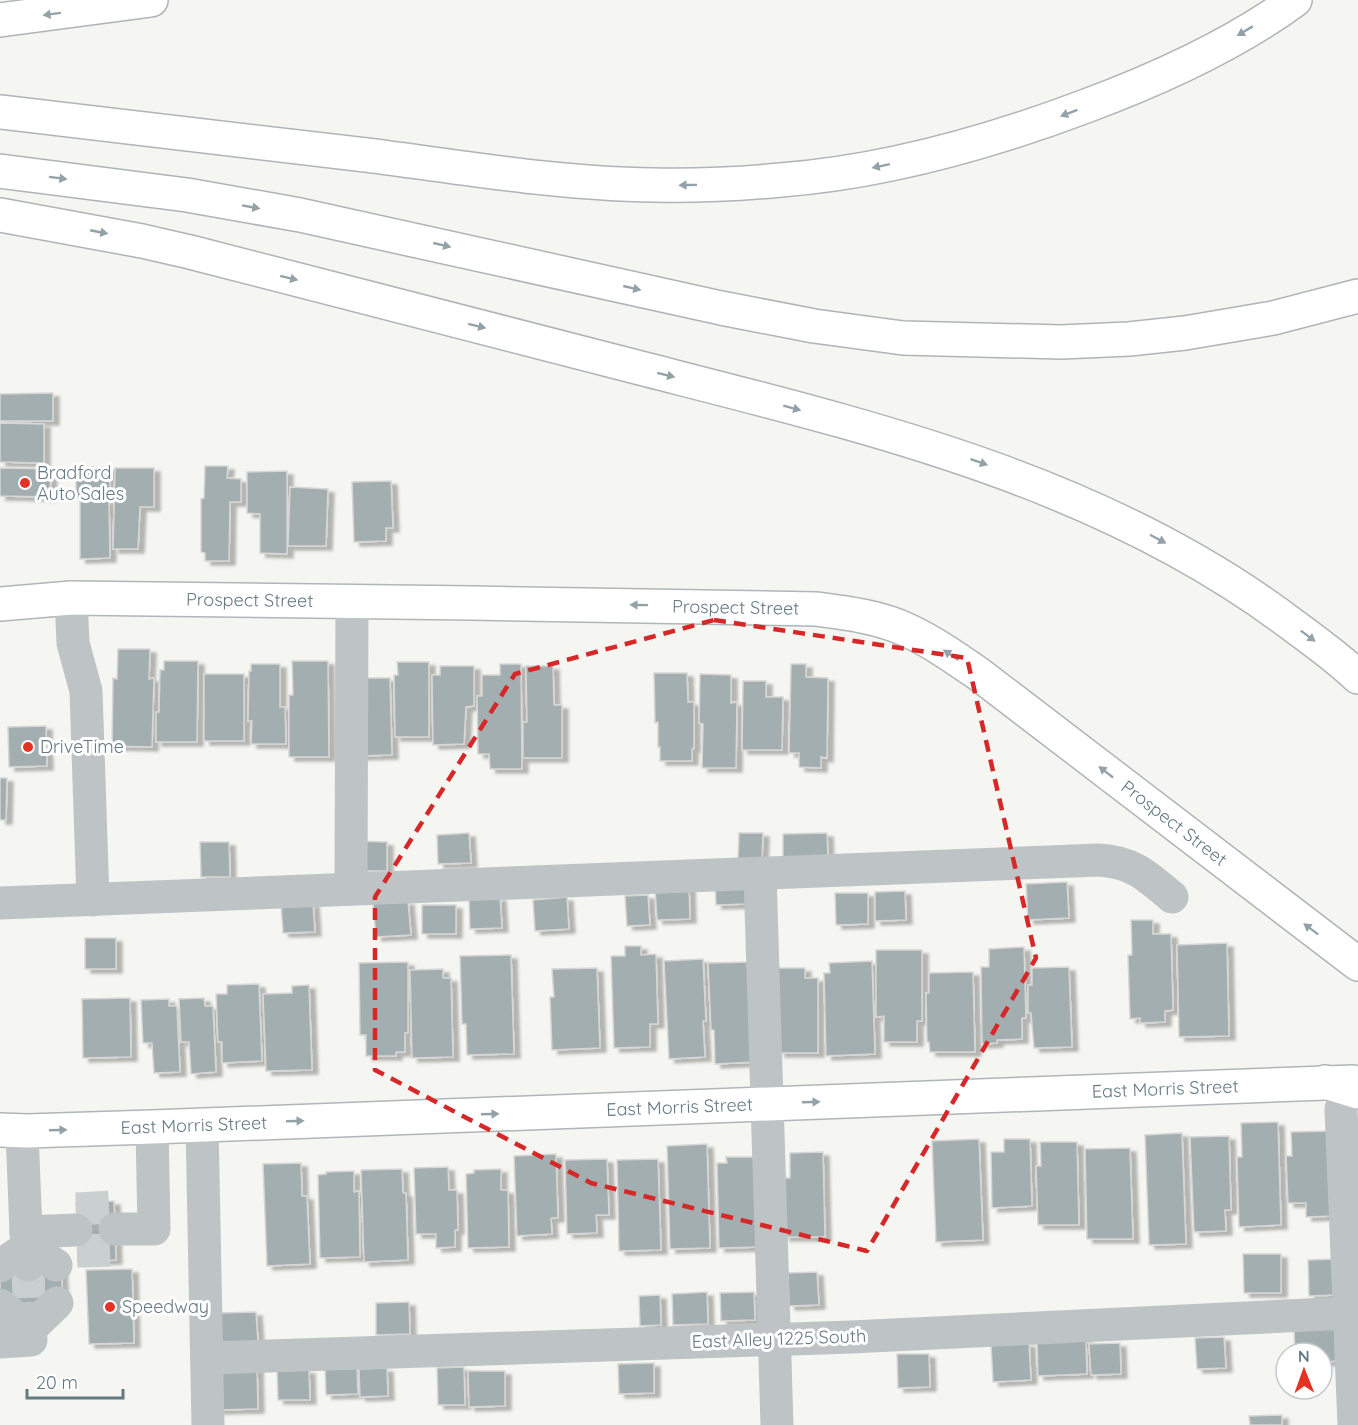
<svg xmlns="http://www.w3.org/2000/svg" width="1358" height="1425" font-family="Quicksand,sans-serif">
  <style>
    .building { fill: #a3aeb1; stroke: #d7d6d4; stroke-width: 1.5; filter: url(#shadow) }
    .lines { fill: none; stroke-linecap: round; stroke-linejoin: round }
    .minor-tunnel { stroke: #cad0d0; stroke-width: 33; stroke-dasharray: 33 16; stroke-linecap: butt }
    .major-casing { stroke: #afb6b8; stroke-width: 36 }
    .highway-casing { stroke: #afb4b7; stroke-width: 36 }
    .minor { stroke: #bec3c6; stroke-width: 33 }
    .major { stroke: #fff; stroke-width: 33 }
    .highway { stroke: #fff; stroke-width: 33 }
    .oneway { fill: #92a2a8 }
    .marked { fill: none; stroke: #d62828; stroke-width: 4.5; stroke-dasharray: 12 8; stroke-linejoin: round }
    .poi-dot { fill: #e33324; stroke: #fff; stroke-width: 2 }
    .labels { text-anchor: middle; stroke-width: 6; stroke-linejoin: round; paint-order: stroke }
    .poi-label { font-size: 18px; fill: #647a83; stroke: #fff; text-anchor: start }
    .street-label { font-size: 18px; fill: #647a83; stroke: #fff }
  </style>
  <defs>
    <filter id="shadow"><feDropShadow dx="6" dy="4" stdDeviation="1.5" flood-color="#0004"/></filter>
  </defs>
  <rect width="100%" height="100%" fill="#f5f5f1"/>
  <g class="building">
    <polygon points="53,393 53,421 0,421 0,394"/>
    <polygon points="0,423 44,424 44,463 0,462"/>
    <polygon points="205,466 228,466 227,478 241,479 241,502 230,502 229,561 205,561 205,553 201,552 201,499 204,498"/>
    <polygon points="76,467 110,467 110,497 76,498"/>
    <polygon points="0,468 51,469 50,497 0,496"/>
    <polygon points="115,468 154,468 154,507 140,507 138,549 113,549"/>
    <polygon points="287,471 287,554 260,553 260,514 247,513 247,472"/>
    <polygon points="391,481 393,528 386,528 386,541 354,542 352,482"/>
    <polygon points="290,487 328,489 326,546 288,546"/>
    <polygon points="80,500 109,500 110,558 80,559"/>
    <polygon points="118,649 150,649 149,679 154,678 152,747 112,746 113,678 117,679"/>
    <polygon points="164,661 198,661 197,742 156,742 156,712 159,712 160,670 164,670"/>
    <polygon points="292,661 328,661 329,757 289,757 289,695 293,695"/>
    <polygon points="397,662 429,662 429,737 395,737 394,675 398,675"/>
    <polygon points="251,664 280,664 280,707 285,707 286,744 251,744 252,721 248,721 249,671 251,671"/>
    <polygon points="500,664 521,664 522,769 490,769 489,754 478,754 477,696 482,696 482,675 500,675"/>
    <polygon points="791,664 806,664 806,677 828,678 827,758 821,757 821,768 799,767 799,753 789,753"/>
    <polygon points="440,666 474,666 474,706 466,707 464,744 433,745 432,675 440,675"/>
    <polygon points="526,666 553,666 554,705 562,705 562,758 523,758 523,722 527,722"/>
    <polygon points="654,673 687,673 688,702 694,702 694,748 692,749 692,761 660,761 660,747 658,747 658,722 655,723"/>
    <rect x="204" y="674" width="40" height="67"/>
    <polygon points="700,674 731,675 731,703 737,702 736,768 702,768 703,724 699,723"/>
    <polygon points="355,678 390,678 392,755 356,756"/>
    <polygon points="743,681 766,681 766,697 783,697 782,750 742,750"/>
    <polygon points="46,726 47,766 9,767 8,727"/>
    <polygon points="0,778 7,778 6,820 0,820"/>
    <polygon points="469,833 471,863 438,864 437,835"/>
    <polygon points="739,833 763,833 762,860 738,860"/>
    <polygon points="827,833 828,860 783,861 783,834"/>
    <polygon points="354,841 387,842 387,871 353,871"/>
    <polygon points="200,842 229,842 230,877 201,877"/>
    <polygon points="715,881 748,881 748,904 716,905"/>
    <polygon points="1067,882 1069,918 1028,920 1026,884"/>
    <polygon points="689,885 690,919 657,920 655,887"/>
    <polygon points="905,891 906,920 875,921 875,892"/>
    <polygon points="835,893 868,893 868,924 836,925"/>
    <polygon points="648,895 650,925 627,926 625,896"/>
    <polygon points="500,897 502,928 470,929 469,900"/>
    <polygon points="567,897 569,929 535,931 533,900"/>
    <polygon points="408,901 411,935 376,937 373,903"/>
    <polygon points="313,903 315,932 283,933 281,904"/>
    <rect x="422" y="905" width="34" height="29"/>
    <polygon points="1131,920 1153,920 1153,934 1171,934 1173,1010 1165,1011 1165,1022 1140,1023 1140,1018 1130,1019 1128,955 1132,955"/>
    <rect x="85" y="938" width="31" height="31"/>
    <polygon points="1227,943 1229,1036 1179,1037 1177,945"/>
    <polygon points="625,946 641,946 641,955 656,954 658,1024 650,1024 650,1047 614,1048 611,956 625,956"/>
    <polygon points="1024,947 1026,1018 1022,1018 1022,1039 997,1040 997,1043 982,1044 981,967 989,967 989,949"/>
    <polygon points="876,950 922,950 922,1021 917,1021 917,1042 884,1042 884,1016 876,1017"/>
    <polygon points="511,955 514,1054 467,1055 466,1024 462,1024 460,956"/>
    <polygon points="703,959 706,1021 703,1021 705,1057 669,1059 664,961"/>
    <polygon points="872,961 875,1054 826,1056 824,973 830,973 829,963"/>
    <polygon points="408,962 408,1033 405,1033 405,1052 396,1052 396,1056 366,1056 366,1035 360,1035 359,963"/>
    <polygon points="752,962 755,1062 715,1064 714,1030 711,1030 708,963"/>
    <polygon points="1069,967 1072,1047 1034,1048 1031,1013 1028,1013 1028,985 1032,985 1032,968"/>
    <polygon points="597,968 600,1048 552,1050 550,997 554,997 552,969"/>
    <polygon points="778,968 805,968 805,978 818,978 818,1053 779,1053"/>
    <polygon points="443,969 443,978 451,978 453,1057 412,1058 410,970"/>
    <polygon points="973,972 975,1052 930,1052 929,1042 927,1042 926,993 929,993 929,973"/>
    <polygon points="259,984 262,1061 222,1063 222,1042 218,1042 216,994 227,994 227,985"/>
    <polygon points="309,985 312,1070 266,1071 263,994 292,993 292,986"/>
    <polygon points="130,998 131,1057 83,1058 82,999"/>
    <polygon points="204,998 205,1006 213,1006 216,1072 191,1074 189,1042 181,1042 179,999"/>
    <polygon points="169,999 169,1006 177,1006 180,1072 154,1073 152,1043 143,1043 141,1000"/>
    <polygon points="1278,1122 1281,1225 1239,1227 1237,1157 1242,1157 1241,1123"/>
    <polygon points="1330,1131 1333,1216 1306,1217 1306,1203 1288,1203 1286,1156 1292,1156 1291,1132"/>
    <polygon points="1182,1133 1186,1244 1149,1245 1145,1135"/>
    <polygon points="1229,1136 1231,1210 1225,1210 1226,1231 1194,1232 1190,1137"/>
    <polygon points="979,1139 983,1240 936,1242 932,1141"/>
    <polygon points="1004,1139 1030,1139 1032,1206 992,1208 991,1152 1004,1152"/>
    <polygon points="1040,1142 1077,1142 1079,1225 1038,1225 1036,1166 1041,1166"/>
    <polygon points="707,1144 710,1248 670,1249 667,1146"/>
    <polygon points="1130,1148 1133,1239 1087,1239 1085,1149"/>
    <polygon points="823,1152 825,1237 784,1237 783,1178 790,1178 790,1153"/>
    <polygon points="556,1154 558,1218 551,1218 552,1234 517,1236 514,1156"/>
    <polygon points="726,1157 754,1157 761,1247 719,1248 717,1163 727,1163"/>
    <polygon points="607,1159 609,1215 596,1215 597,1233 567,1234 565,1160"/>
    <polygon points="658,1159 661,1250 619,1251 617,1160"/>
    <polygon points="301,1163 302,1196 307,1196 310,1264 267,1266 263,1164"/>
    <polygon points="448,1167 449,1190 457,1190 458,1230 455,1230 455,1247 436,1248 436,1234 416,1234 414,1168"/>
    <polygon points="402,1169 403,1193 406,1193 408,1260 364,1262 361,1170"/>
    <polygon points="501,1169 501,1190 508,1190 509,1247 468,1248 466,1174 474,1173 474,1170"/>
    <polygon points="354,1171 354,1192 359,1191 360,1257 320,1258 318,1175 326,1174 326,1172"/>
    <polygon points="114,1201 116,1260 78,1261 76,1203"/>
    <polygon points="1243,1254 1281,1254 1281,1293 1244,1293"/>
    <polygon points="1335,1259 1336,1295 1309,1296 1308,1260"/>
    <polygon points="61,1265 63,1302 0,1305 0,1267"/>
    <polygon points="132,1269 134,1343 89,1344 86,1270"/>
    <polygon points="817,1272 819,1305 789,1306 788,1273"/>
    <polygon points="707,1292 708,1324 673,1325 672,1294"/>
    <polygon points="754,1292 755,1320 721,1321 720,1293"/>
    <polygon points="660,1295 661,1325 640,1326 639,1296"/>
    <polygon points="409,1302 410,1334 376,1335 376,1303"/>
    <polygon points="256,1312 258,1342 222,1345 220,1313"/>
    <polygon points="1336,1327 1338,1361 1322,1362 1322,1353 1316,1353 1316,1351 1295,1352 1294,1329"/>
    <polygon points="1224,1337 1226,1368 1197,1369 1195,1338"/>
    <polygon points="1086,1339 1087,1374 1038,1376 1037,1341"/>
    <polygon points="1029,1343 1031,1380 993,1382 991,1345"/>
    <polygon points="1120,1343 1121,1374 1091,1375 1089,1344"/>
    <polygon points="897,1354 929,1354 930,1387 898,1388"/>
    <polygon points="654,1363 654,1393 619,1394 618,1364"/>
    <polygon points="257,1367 258,1409 218,1410 217,1368"/>
    <polygon points="357,1367 358,1394 326,1395 325,1368"/>
    <polygon points="464,1367 465,1405 438,1405 437,1368"/>
    <polygon points="387,1368 388,1396 360,1397 359,1369"/>
    <polygon points="277,1370 309,1370 310,1400 278,1400"/>
    <polygon points="468,1371 505,1371 505,1406 469,1407"/>
    <polygon points="1282,1415 1282,1425 1250,1425 1249,1416"/>
  </g>
  <g class="lines">
    <g class="minor-tunnel">
      <polyline points="76,1209 115,1207"/>
      <polyline points="77,1251 116,1250"/>
      <polyline points="28,1265 29,1304"/>
    </g>
    <defs>
      <g id="major">
        <path id="s1" d="M0,604L71,598L472,603L816,609C847,613 879,617 907,630C933,642 957,659 980,675L1358,964"/>
        <path id="s2" d="M0,1130L27,1131L152,1127L1353,1082"/>
      </g>
      <g id="highway">
        <polyline points="0,20 151,0"/>
        <path d="M0,112C122,126 244,140 366,155C461,167 558,184 653,185C696,186 738,184 781,180C885,172 988,143 1086,106C1156,80 1235,44 1295,0"/>
        <polyline points="0,171 187,195 300,215 721,308 814,326 903,338 1061,342 1129,339 1185,333 1273,318 1358,296"/>
        <path d="M0,215L142,241L190,252C343,292 496,331 648,370C874,428 1105,482 1294,626C1316,642 1338,658 1358,677"/>
        <polyline points="1325,1082 1358,1092"/>
      </g>
    </defs>
    <use href="#major" class="major-casing"/>
    <use href="#highway" class="highway-casing"/>
    <g class="minor">
      <polyline points="71,598 73,643 86,691 93,900"/>
      <polyline points="760,874 777,1425"/>
      <polyline points="351,889 352,601"/>
      <path d="M0,903L1099,860C1133,862 1147,876 1172,897"/>
      <polyline points="1341,1109 1354,1425"/>
      <polyline points="202,1125 208,1425"/>
      <polyline points="22,1131 26,1232"/>
      <polyline points="115,1229 154,1229 152,1127"/>
      <polyline points="28,1265 26,1232 76,1230"/>
      <polyline points="0,1266 27,1247 56,1265"/>
      <polyline points="0,1305 30,1329 57,1303"/>
      <polyline points="0,1342 31,1340 30,1318"/>
      <polyline points="207,1358 851,1337 1349,1313"/>
    </g>
    <use href="#major" class="major"/>
    <use href="#highway" class="highway"/>
  </g>
  <defs><path id="oneway-solid" d="M-6-.8H1V-3.2L6.5 0L1 3.2V.8H-6Z" transform="scale(1.5)"/></defs>
  <g class="oneway">
    <use href="#oneway-solid" transform="translate(52 14) rotate(173)"/>
    <use href="#oneway-solid" transform="translate(1245 31) rotate(149)"/>
    <use href="#oneway-solid" transform="translate(1069 113) rotate(159)"/>
    <use href="#oneway-solid" transform="translate(881 166) rotate(168)"/>
    <use href="#oneway-solid" transform="translate(58 178) rotate(7)"/>
    <use href="#oneway-solid" transform="translate(688 185) rotate(179)"/>
    <use href="#oneway-solid" transform="translate(251 207) rotate(10)"/>
    <use href="#oneway-solid" transform="translate(99 232) rotate(11)"/>
    <use href="#oneway-solid" transform="translate(442 245) rotate(13)"/>
    <use href="#oneway-solid" transform="translate(289 278) rotate(14)"/>
    <use href="#oneway-solid" transform="translate(632 288) rotate(13)"/>
    <use href="#oneway-solid" transform="translate(477 326) rotate(14)"/>
    <use href="#oneway-solid" transform="translate(666 375) rotate(14)"/>
    <use href="#oneway-solid" transform="translate(792 408) rotate(15)"/>
    <use href="#oneway-solid" transform="translate(979 462) rotate(19)"/>
    <use href="#oneway-solid" transform="translate(1158 539) rotate(28)"/>
    <use href="#oneway-solid" transform="translate(639 605) rotate(-179)"/>
    <use href="#oneway-solid" transform="translate(1308 636) rotate(37)"/>
    <use href="#oneway-solid" transform="translate(951 655) rotate(-146)"/>
    <use href="#oneway-solid" transform="translate(1106 772) rotate(-142)"/>
    <use href="#oneway-solid" transform="translate(1311 929) rotate(-143)"/>
    <use href="#oneway-solid" transform="translate(811 1102) rotate(-2)"/>
    <use href="#oneway-solid" transform="translate(490 1114) rotate(-2)"/>
    <use href="#oneway-solid" transform="translate(295 1121) rotate(-2)"/>
    <use href="#oneway-solid" transform="translate(58 1130) rotate(-2)"/>
  </g>
  <path class="marked" d="M714,620L967,658L1036,958L867,1251L591,1183L375,1070V897L515,674Z"/>
  <g class="poi-dot">
    <circle cx="25" cy="483" r="6"/>
    <circle cx="28" cy="747" r="6"/>
    <circle cx="110" cy="1307" r="6"/>
  </g>
  <g class="labels">
    <g class="poi-label">
      <text x="37" y="479">Bradford<tspan x="37" dy="21">Auto Sales</tspan></text>
      <text x="40" y="753">DriveTime</text>
      <text x="122" y="1313">Speedway</text>
    </g>
    <g class="street-label">
      <text dy="6" stroke="none"><textPath href="#s1" startOffset="250">Prospect Street</textPath></text>
      <text dy="6" stroke="none"><textPath href="#s1" startOffset="736">Prospect Street</textPath></text>
      <text dy="6" stroke="none"><textPath href="#s1" startOffset="1240">Prospect Street</textPath></text>
      <text dy="6" stroke="none"><textPath href="#s2" startOffset="1166">East Morris Street</textPath></text>
      <text dy="6" stroke="none"><textPath href="#s2" startOffset="680">East Morris Street</textPath></text>
      <text dy="6" stroke="none"><textPath href="#s2" startOffset="194">East Morris Street</textPath></text>
      <text transform="translate(779 1339) rotate(-2)" y="6">East Alley 1225 South</text>
    </g>
  </g>
  <g transform="translate(1304 1371) rotate(359)"><circle r="28" fill="#ffffff" stroke="#c1cacd" stroke-width="1.5"/>
  <path d="M0-4.5L10 22L0 15L-10 22Z" fill="#e33324"/>
  <text y="-9" font-size="16" font-weight="bold" text-anchor="middle" fill="#647a83">N</text>
  </g>
  <path d="M27 1389v9h96v-9" fill="none" stroke="#647a83" stroke-width="3"/>
  <text x="36" y="1389" font-size="18" fill="#647a83" stroke="#ffffff" stroke-width="4.5" paint-order="stroke">20 m</text>
</svg>
